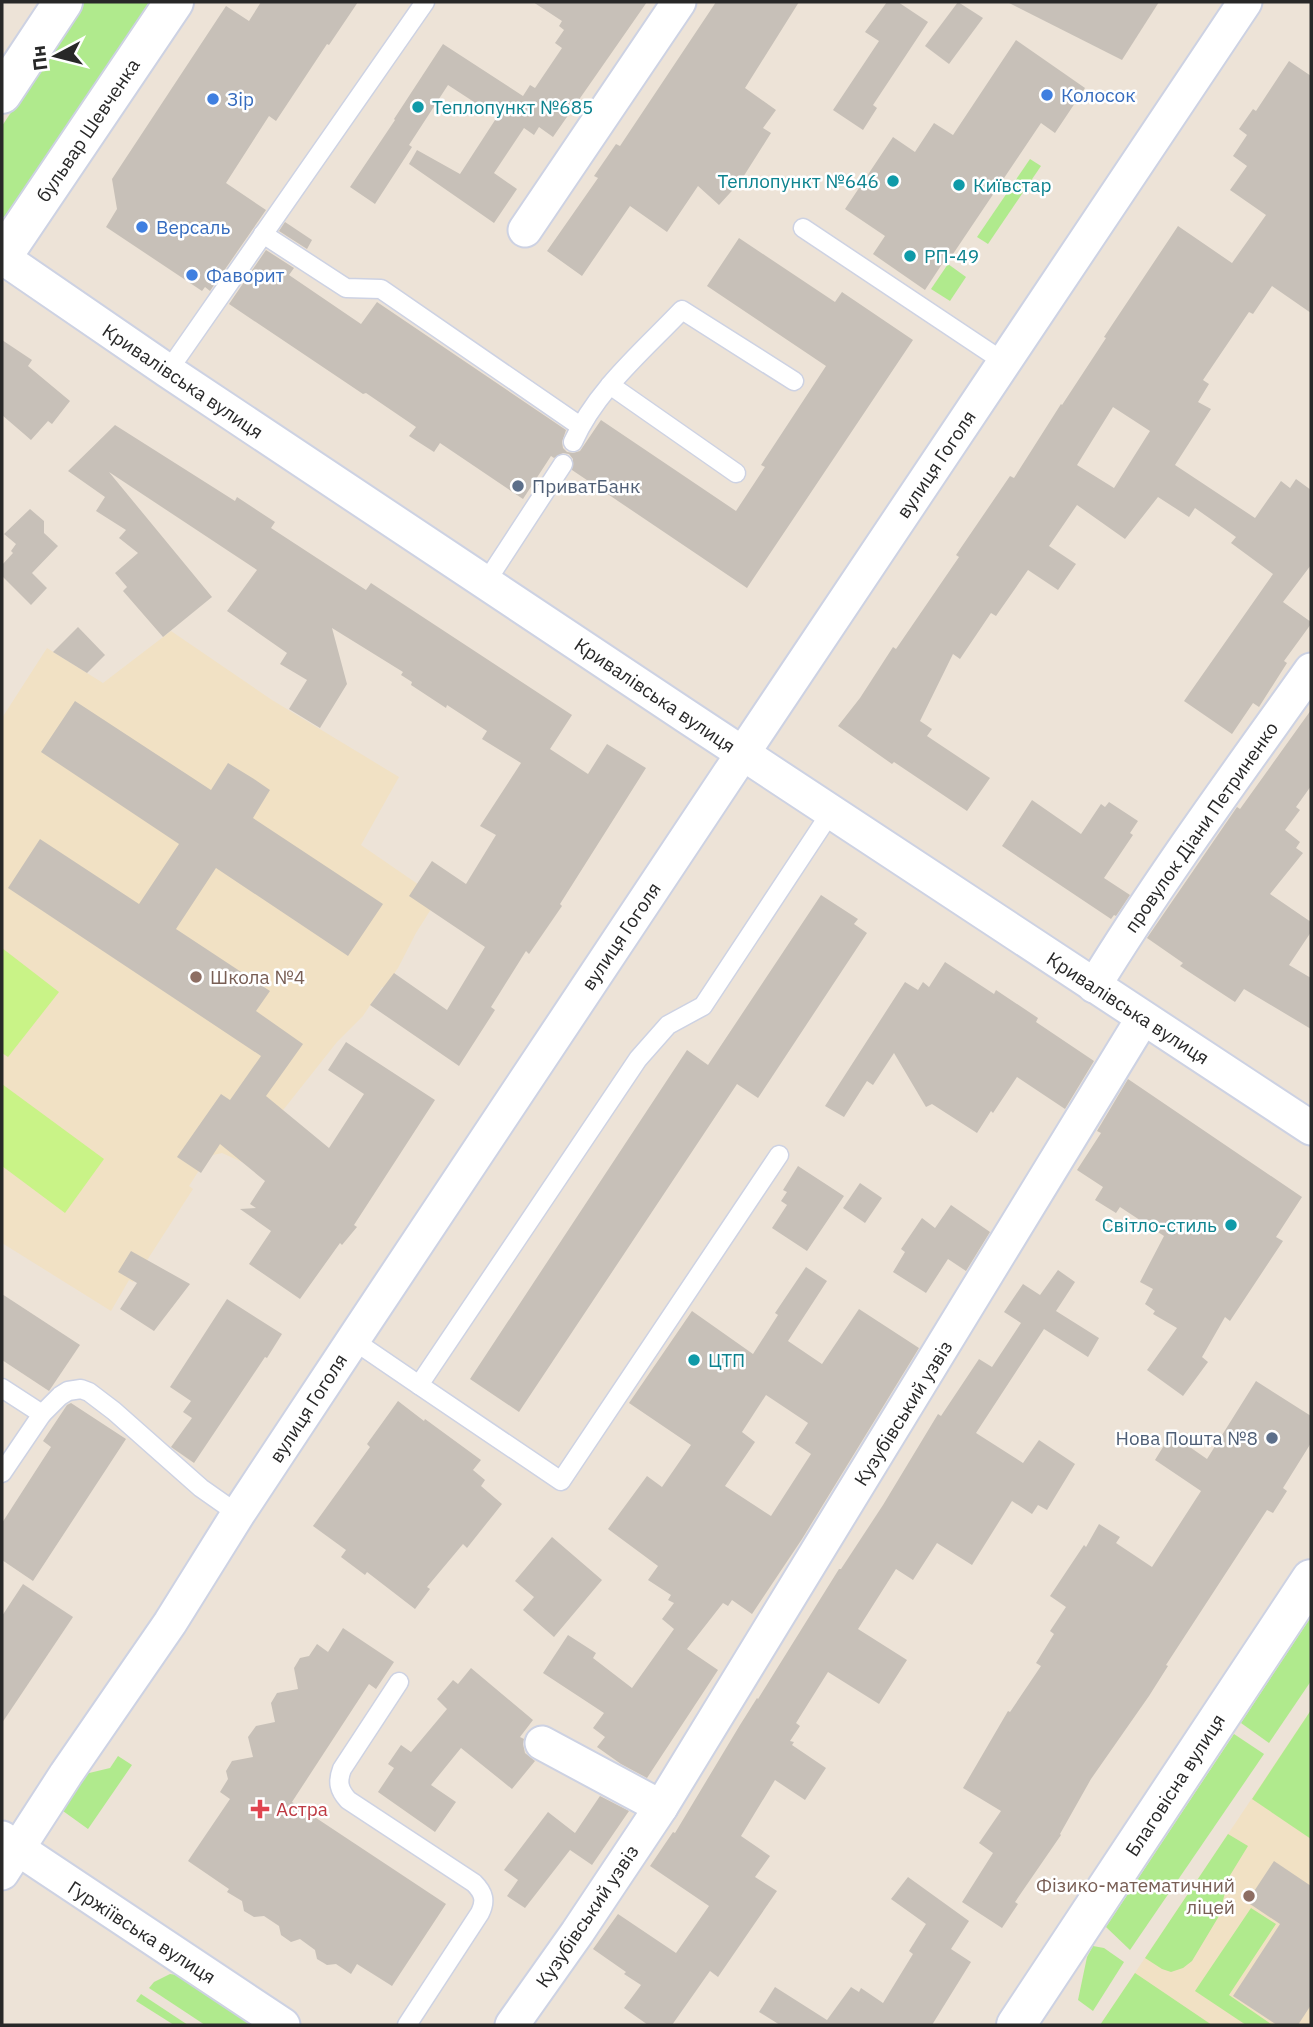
<svg xmlns="http://www.w3.org/2000/svg" width="1313" height="2027" font-family="'IBM Plex Sans',sans-serif">
  <style>
    .education { fill: #f1e1c4 }
    .green { fill: #b0ea8d }
    .pitch { fill: #c9f387 }
    .building { fill: #c7c0b8; fill-rule: evenodd }
    .lines { fill: none; stroke-linecap: round; stroke-linejoin: round }
    .lane-casing { stroke: #cdd2e3; stroke-width: 21 }
    .street-casing { stroke: #cdd2e3; stroke-width: 37 }
    .secondary-casing { stroke: #cdd2e3; stroke-width: 42 }
    .lane { stroke: #fff; stroke-width: 18 }
    .street { stroke: #fff; stroke-width: 33 }
    .secondary { stroke: #fff; stroke-width: 38 }
    .shop-dot { fill: #3f7fe0; stroke: #fff; stroke-width: 2.5 }
    .culture-dot { fill: #0f9aa8; stroke: #fff; stroke-width: 2.5 }
    .service-dot { fill: #5c6f8a; stroke: #fff; stroke-width: 2.5 }
    .education-dot { fill: #8d6e63; stroke: #fff; stroke-width: 2.5 }
    .health-dot { fill: #e0444e; stroke: #fff; stroke-width: 2.5 }
    .labels { text-anchor: middle; stroke-width: 5; stroke-linejoin: round; paint-order: stroke }
    .shop-label { font-size: 19px; fill: #366cbe; stroke: #fff; text-anchor: start }
    .culture-label { font-size: 19px; fill: #0d838f; stroke: #fff; text-anchor: start }
    .street-label { font-size: 19px; fill: #282828; stroke: #fff }
    .service-label { font-size: 19px; fill: #4e5e75; stroke: #fff; text-anchor: start }
    .education-label { font-size: 19px; fill: #785e54; stroke: #fff; text-anchor: start }
    .health-label { font-size: 19px; fill: #be3a42; stroke: #fff; text-anchor: start }
  </style>
  <rect width="100%" height="100%" fill="#ede3d7"/>
  <g class="education">
    <polygon points="171,631 272,700 399,777 361,845 438,898 416,933 398,968 384,988 382,987 363,1016 337,1042 242,1162 222,1153 213,1155 198,1172 189,1186 193,1189 133,1282 129,1280 111,1311 2,1243 2,718 47,648 103,683"/>
    <polygon points="1311,1710 1311,2025 1100,2025 1228,1834"/>
  </g>
  <g class="green">
    <polygon points="84,2 152,2 8,215 2,218 2,126"/>
    <polygon points="1030,159 1041,166 988,244 977,237"/>
    <polygon points="948,264 966,277 950,301 931,289"/>
    <polygon points="1311,1617 1311,1681 1269,1743 1241,1723"/>
    <polygon points="1311,1710 1311,1839 1252,1799"/>
    <polygon points="1234,1734 1264,1754 1130,1950 1106,1927"/>
    <polygon points="118,1756 132,1765 88,1829 63,1811 85,1774 110,1768"/>
    <polygon points="1228,1834 1248,1846 1229,1877 1219,1916 1192,1961 1183,1968 1171,1972 1162,1969 1145,1958"/>
    <polygon points="1251,1908 1276,1924 1229,1995 1271,2024 1270,2025 1246,2025 1195,1991"/>
    <polygon points="1093,1946 1104,1948 1124,1962 1093,2011 1078,2000 1087,1957"/>
    <polygon points="1135,1973 1206,2021 1212,2025 1100,2025"/>
    <polygon points="170,1974 177,1975 253,2025 205,2025 149,1988 154,1982"/>
    <polygon points="141,1994 188,2025 174,2025 136,2001"/>
  </g>
  <g class="pitch">
    <polygon points="2,948 59,992 8,1057 2,1053"/>
    <polygon points="2,1084 104,1159 65,1213 2,1166"/>
  </g>
  <g class="building">
    <polygon points="261,2 358,2 329,45 327,44 276,121 269,116 226,183 266,210 210,291 205,287 202,291 106,227 117,209 112,179 226,6 249,21"/>
    <polygon points="533,2 647,2 553,137 539,127 534,135 524,128 494,173 517,189 494,223 409,164 417,150 460,174 497,117 448,85 409,145 412,147 375,204 350,187 395,120 394,119 443,44 523,96 530,85 535,88 562,48 555,43 564,30 559,26 562,21"/>
    <polygon points="716,2 799,2 745,88 776,110 763,128 771,133 740,182 719,205 698,186 667,232 630,206 582,276 547,251 598,178 594,176 616,144 620,146"/>
    <polygon points="887,2 898,2 928,22 873,105 877,108 863,130 833,110 879,41 865,32"/>
    <polygon points="958,2 983,18 949,64 925,46"/>
    <polygon points="1007,2 1159,2 1122,60"/>
    <polygon points="1016,40 1085,88 1055,133 1041,123 949,260 946,258 925,290 873,254 885,236 845,209 893,137 915,152 934,123 953,135"/>
    <path d="M1289,61L1311,76V313L1272,286L1253,314L1249,312L1203,380L1209,384L1198,402L1211,409L1175,465L1255,518L1281,481L1290,488L1296,479L1311,490V565L1283,602L1311,622V624L1284,661L1287,663L1259,707L1253,703L1232,734L1184,701L1273,574L1231,543L1236,537L1195,508L1189,517L1158,497L1125,539L1077,505L1049,546L1076,564L1058,590L1028,570L996,616L991,613L960,659L953,654L920,721L932,729L927,736L990,778L967,811L894,762L892,764L838,726L860,698L893,647L896,649L959,557L956,555L1010,476L1014,478L1061,404L1062,405L1106,338L1104,337L1178,226L1232,263L1266,215L1230,190L1247,166L1233,156L1247,135L1239,129L1253,109L1256,111ZM1113,407L1150,431L1114,488L1077,465Z"/>
    <polygon points="285,222 312,240 307,249 279,231"/>
    <polygon points="739,238 835,302 842,292 913,340 747,588 572,470 573,459 569,454 563,453 554,458 551,456 523,499 440,443 434,452 409,436 416,427 366,393 363,394 229,304 266,250 294,268 289,275 361,324 377,302 566,430 562,442 563,448 567,452 573,453 580,451 601,420 736,511 765,467 761,465 826,366 707,286"/>
    <polygon points="2,340 32,360 28,366 70,401 52,424 48,421 31,440 2,415"/>
    <polygon points="115,425 235,501 237,497 275,522 271,528 366,590 371,583 572,715 550,749 588,774 607,744 646,768 560,904 562,906 529,954 526,951 491,1007 495,1010 459,1066 370,1005 394,973 447,1010 485,947 409,896 432,861 466,884 496,835 480,826 521,763 482,739 487,731 447,705 446,708 411,685 412,682 401,675 403,672 332,628 347,684 320,728 289,709 307,680 280,664 287,653 227,611 257,570 109,472 212,597 163,637 123,591 127,587 115,573 138,553 119,538 126,530 96,511 105,497 68,471"/>
    <polygon points="30,509 44,521 44,533 58,546 32,573 47,588 31,605 2,576 2,565 13,553 11,551 16,544 4,534"/>
    <polygon points="78,627 105,655 87,673 53,652"/>
    <polygon points="75,701 211,790 228,763 254,779 270,790 253,818 383,904 348,956 216,868 176,929 270,991 256,1011 303,1044 266,1096 329,1148 364,1094 328,1070 346,1042 435,1100 354,1225 357,1227 342,1245 340,1243 300,1299 249,1264 271,1231 240,1209 256,1208 250,1204 265,1181 220,1144 201,1173 177,1157 221,1094 230,1100 261,1056 8,888 40,839 139,904 179,844 41,752"/>
    <polygon points="1311,710 1311,786 1296,807 1300,810 1285,830 1300,842 1296,848 1303,853 1270,894 1311,922 1311,932 1289,965 1311,978 1311,1029 1244,989 1235,1002 1180,966 1183,963 1147,938 1237,807 1240,809"/>
    <polygon points="1032,800 1081,834 1101,804 1105,807 1109,802 1138,821 1130,833 1133,835 1104,878 1130,895 1116,916 1114,915 1111,919 1002,846"/>
    <polygon points="821,895 858,919 854,924 867,933 758,1098 737,1084 519,1412 470,1379 687,1050 708,1065"/>
    <polygon points="945,962 994,994 996,990 1038,1018 1036,1022 1094,1061 1065,1109 1017,1077 993,1113 991,1111 977,1133 932,1104 926,1107 894,1053 873,1085 867,1081 844,1117 825,1106 905,982 918,990 923,982 929,987"/>
    <polygon points="1128,1079 1302,1197 1276,1237 1283,1241 1230,1321 1225,1317 1202,1357 1208,1362 1183,1396 1147,1370 1177,1328 1153,1314 1155,1311 1145,1304 1153,1289 1140,1282 1164,1236 1120,1207 1116,1213 1095,1200 1103,1187 1077,1170 1101,1133 1097,1131"/>
    <polygon points="798,1166 844,1196 807,1251 772,1228 787,1205 781,1201 787,1192 783,1190"/>
    <polygon points="860,1183 882,1198 865,1223 843,1208"/>
    <polygon points="951,1205 990,1232 966,1271 948,1259 926,1293 893,1272 905,1252 901,1249 922,1218 935,1228"/>
    <polygon points="131,1251 190,1284 154,1331 120,1309 137,1283 118,1272"/>
    <path d="M806,1267L827,1281L788,1341L822,1364L859,1309L919,1348L802,1539L752,1614L732,1600L728,1606L723,1603L687,1649L718,1670L647,1778L621,1764L597,1747L605,1737L593,1728L604,1713L543,1673L568,1635L596,1653L593,1658L632,1688L674,1629L662,1619L674,1603L668,1600L671,1595L648,1580L658,1566L608,1529L647,1476L662,1487L691,1445L629,1403L692,1311L753,1354L778,1315L775,1313ZM766,1395L808,1423L795,1443L811,1454L771,1516L725,1486L755,1442L742,1432Z"/>
    <polygon points="1058,1270 1075,1282 1056,1311 1099,1338 1088,1357 1044,1329 976,1433 1023,1463 1039,1440 1075,1464 1047,1510 1038,1505 1032,1514 1012,1501 972,1565 937,1543 913,1580 896,1569 858,1629 907,1660 879,1704 828,1672 796,1723 800,1726 790,1741 794,1742 792,1745 826,1768 805,1800 775,1780 741,1836 770,1856 755,1877 777,1891 718,1977 710,1971 672,2025 648,2025 624,2008 641,1985 624,1974 626,1972 593,1949 618,1914 676,1953 709,1906 650,1866 673,1832 675,1833 740,1725 757,1698 758,1699 839,1569 841,1569 883,1505 938,1414 941,1416 979,1359 992,1367 1021,1323 1004,1312 1023,1284 1040,1295"/>
    <polygon points="2,1294 80,1345 49,1391 2,1360"/>
    <polygon points="227,1299 282,1334 267,1358 265,1357 194,1463 171,1447 192,1418 183,1412 191,1401 170,1387"/>
    <polygon points="1256,1381 1311,1416 1311,1443 1283,1488 1287,1491 1273,1513 1267,1510 1166,1665 1168,1666 1149,1696 1091,1779 1060,1834 1061,1835 1015,1902 1018,1904 1002,1928 962,1902 993,1853 979,1843 1001,1811 963,1788 1008,1711 1010,1712 1041,1666 1036,1663 1054,1634 1050,1631 1066,1607 1050,1596 1084,1545 1086,1547 1099,1524 1120,1537 1116,1543 1152,1567 1201,1491 1155,1460 1171,1434 1207,1459"/>
    <polygon points="398,1401 424,1421 425,1419 481,1460 473,1470 485,1480 481,1486 502,1504 467,1548 463,1544 427,1587 430,1589 415,1609 367,1572 365,1575 341,1557 346,1550 313,1526 370,1447 367,1444"/>
    <polygon points="71,1403 126,1439 33,1581 2,1560 2,1523 51,1447 43,1441 67,1405"/>
    <polygon points="552,1537 602,1580 554,1637 523,1610 534,1597 515,1581"/>
    <polygon points="23,1584 73,1617 2,1723 2,1616"/>
    <polygon points="343,1628 394,1662 376,1689 369,1684 292,1802 446,1904 392,1986 357,1964 351,1974 336,1964 327,1965 317,1959 315,1950 300,1939 291,1942 281,1935 279,1926 264,1916 254,1917 244,1911 242,1901 227,1892 229,1889 188,1861 230,1799 220,1792 228,1779 226,1771 232,1761 253,1757 248,1737 256,1726 275,1722 271,1703 277,1693 298,1689 294,1668 300,1658 309,1656 317,1644 328,1652"/>
    <polygon points="471,1668 533,1720 520,1737 524,1739 523,1744 525,1753 535,1761 512,1789 461,1748 431,1785 456,1802 435,1832 378,1792 394,1768 388,1764 401,1745 411,1752 447,1709 437,1699 453,1680 458,1684"/>
    <polygon points="600,1796 629,1811 592,1865 570,1850 525,1908 507,1896 518,1880 504,1870 548,1812 575,1833"/>
    <polygon points="1274,1861 1311,1886 1311,2005 1298,2025 1277,2025 1233,1996 1280,1924 1247,1902"/>
    <polygon points="908,1877 969,1921 951,1949 971,1962 932,2025 780,2025 759,2012 775,1987 827,2020 851,1987 859,1992 861,1988 883,2003 913,1954 909,1951 926,1924 891,1899"/>
  </g>
  <g class="lines">
    <defs>
      <g id="lane">
        <polyline points="803,228 1004,362"/>
        <polyline points="263,234 346,288 381,289 580,426"/>
        <polyline points="168,371 425,2"/>
        <polyline points="610,385 736,473"/>
        <path d="M573,442C596,390 644,350 682,310L794,381"/>
        <polyline points="486,582 563,464"/>
        <polyline points="353,1340 419,1385 638,1059 668,1025 703,1006 831,812"/>
        <polyline points="419,1385 561,1481 779,1155"/>
        <polyline points="2,1388 42,1414 60,1396 68,1391 81,1389 89,1392 114,1411 201,1488 238,1514"/>
        <polyline points="2,1473 42,1414"/>
        <path d="M399,1682L342,1769C337,1782 339,1790 348,1800L474,1883C484,1893 486,1901 480,1913L407,2025"/>
      </g>
      <g id="street">
        <polyline points="525,230 679,2"/>
        <polyline points="2,257 168,371 689,718 1311,1128"/>
        <path d="M1094,986C1161,877 1237,774 1311,670"/>
        <polyline points="542,1743 661,1807"/>
        <polyline points="2,1838 283,2025"/>
        <polyline points="2,1873 66,1774 170,1623 238,1514 353,1340 729,774 1245,2"/>
        <polyline points="512,2025 577,1933 661,1807 1143,1018"/>
      </g>
      <g id="secondary">
        <polyline points="2,94 63,2"/>
        <polyline points="2,257 174,2"/>
        <polyline points="1016,2025 1311,1579"/>
      </g>
    </defs>
    <use href="#lane" class="lane-casing"/>
    <use href="#street" class="street-casing"/>
    <use href="#secondary" class="secondary-casing"/>
    <use href="#lane" class="lane"/>
    <use href="#street" class="street"/>
    <use href="#secondary" class="secondary"/>
  </g>
  <g class="shop-dot">
    <circle cx="1047" cy="95" r="7"/>
    <circle cx="213" cy="99" r="7"/>
    <circle cx="142" cy="227" r="7"/>
    <circle cx="192" cy="275" r="7"/>
  </g>
  <g class="culture-dot">
    <circle cx="418" cy="107" r="7"/>
    <circle cx="893" cy="181" r="7"/>
    <circle cx="959" cy="185" r="7"/>
    <circle cx="910" cy="256" r="7"/>
    <circle cx="1231" cy="1225" r="7"/>
    <circle cx="694" cy="1360" r="7"/>
  </g>
  <g class="service-dot">
    <circle cx="518" cy="486" r="7"/>
    <circle cx="1272" cy="1438" r="7"/>
  </g>
  <g class="education-dot">
    <circle cx="196" cy="977" r="7"/>
    <circle cx="1249" cy="1896" r="7"/>
  </g>
  <path class="health-dot" d="M256.5 1798.5h7v7h7v7h-7v7h-7v-7h-7v-7h7z"/>
  <g class="labels">
    <g class="shop-label">
      <text x="1061" y="102">Колосок</text>
      <text x="227" y="106">Зір</text>
      <text x="156" y="234">Версаль</text>
      <text x="206" y="282">Фаворит</text>
    </g>
    <g class="culture-label">
      <text x="432" y="114">Теплопункт №685</text>
      <text x="879" y="188" text-anchor="end">Теплопункт №646</text>
      <text x="973" y="192">Київстар</text>
      <text x="924" y="263">РП-49</text>
      <text x="1217" y="1232" text-anchor="end">Світло-стиль</text>
      <text x="708" y="1367">ЦТП</text>
    </g>
    <g class="street-label">
      <text transform="translate(88 130) rotate(-56)" y="7">бульвар Шевченка</text>
      <text transform="translate(183 381) rotate(34)" y="7">Кривалівська вулиця</text>
      <text transform="translate(936 464) rotate(-56)" y="7">вулиця Гоголя</text>
      <text transform="translate(655 695) rotate(34)" y="7">Кривалівська вулиця</text>
      <text transform="translate(1201 827) rotate(-55)" y="7">провулок Діани Петриненко</text>
      <text transform="translate(621 936) rotate(-56)" y="7">вулиця Гоголя</text>
      <text transform="translate(1128 1008) rotate(33)" y="7">Кривалівська вулиця</text>
      <text transform="translate(308 1408) rotate(-57)" y="7">вулиця Гоголя</text>
      <text transform="translate(903 1413) rotate(-58)" y="7">Кузубівський узвіз</text>
      <text transform="translate(1175 1785) rotate(-57)" y="7">Благовісна вулиця</text>
      <text transform="translate(587 1916) rotate(-56)" y="7">Кузубівський узвіз</text>
      <text transform="translate(142 1932) rotate(33)" y="7">Гуржіївська вулиця</text>
    </g>
    <g class="service-label">
      <text x="532" y="493">ПриватБанк</text>
      <text x="1258" y="1445" text-anchor="end">Нова Пошта №8</text>
    </g>
    <g class="education-label">
      <text x="210" y="984">Школа №4</text>
      <text x="1235" y="1892" text-anchor="end">Фізико-математичний<tspan x="1235" dy="22">ліцей</tspan></text>
    </g>
    <g class="health-label">
      <text x="276" y="1816">Астра</text>
    </g>
  </g>
  <rect width="1313" height="2027" fill="none" stroke="#282828" stroke-width="7"/>
  <g transform="translate(56 56) rotate(263)" stroke="#ffffff" stroke-width="5" paint-order="stroke">
  <path d="M0-5L12 26L0 18L-12 26Z" fill="#282828"/>
  <text y="-10" font-size="19" font-weight="bold" text-anchor="middle" fill="#282828">Пн</text>
  </g>
</svg>
